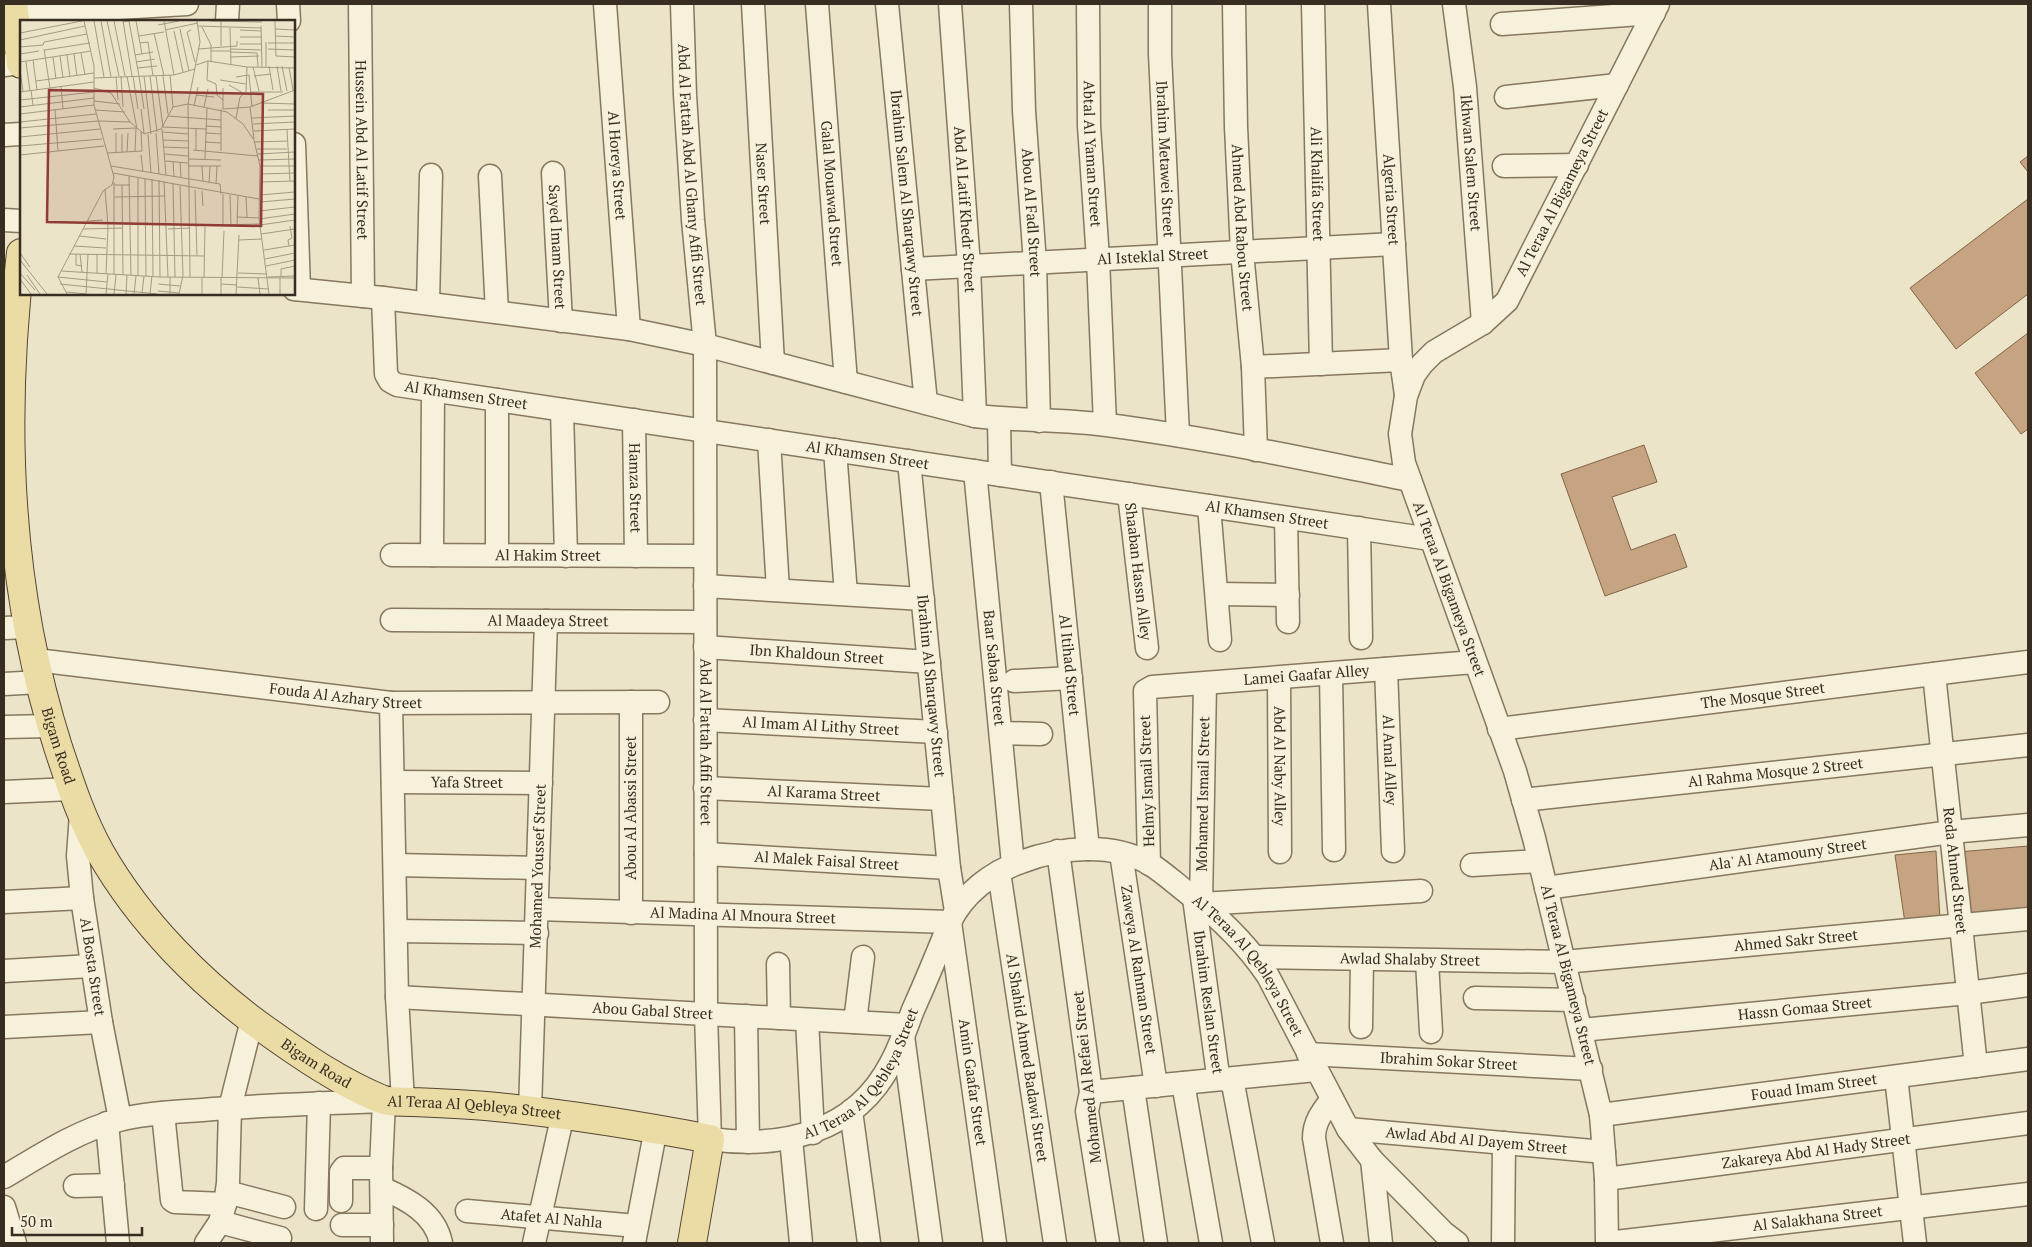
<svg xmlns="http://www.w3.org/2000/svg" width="2032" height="1247" font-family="'PT Serif',serif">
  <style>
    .building { fill: #c6a481; stroke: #836446 }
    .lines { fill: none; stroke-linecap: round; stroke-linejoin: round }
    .minor-casing { stroke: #86775e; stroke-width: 25 }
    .major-casing { stroke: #544532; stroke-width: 30 }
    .minor { stroke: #f6f1db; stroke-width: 22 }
    .major { stroke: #ebdba4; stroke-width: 28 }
    .labels { text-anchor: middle; stroke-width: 4; stroke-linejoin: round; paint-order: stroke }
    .street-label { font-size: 15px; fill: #372e21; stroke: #f3eed7 }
    .inset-road { fill: none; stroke: #a39b85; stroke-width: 1 }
    .view { fill: #903b33; fill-opacity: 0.15; stroke: #903b33; stroke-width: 2.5 }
    .inset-edge { fill: none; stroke: #372e21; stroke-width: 2.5 }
  </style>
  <rect width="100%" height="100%" fill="#ebe4c8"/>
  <g class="building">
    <polygon points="2028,156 2028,172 2020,162"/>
    <polygon points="2028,199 2028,294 1956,349 1910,288"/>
    <polygon points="2028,333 2028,429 2021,434 1975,373"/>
    <polygon points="1644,445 1657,482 1612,497 1631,550 1675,534 1687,567 1605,596 1561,474"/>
    <polygon points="2028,846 2028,910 1964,917 1958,852"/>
    <polygon points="1936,851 1940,919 1905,923 1895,855"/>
  </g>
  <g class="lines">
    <defs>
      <g id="minor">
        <polyline points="288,4 289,21"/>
        <path id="s1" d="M360,4L363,296"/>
        <path id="s2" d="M605,4L629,329"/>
        <path id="s3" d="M682,4L685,95L693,220L705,345L706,1014L710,1139C782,1149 855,1133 891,1063C900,1047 906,1028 913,1010C926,981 938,952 950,922C963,894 992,872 1021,862C1060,847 1112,842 1150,864C1163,872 1176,884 1189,894C1220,918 1246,943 1268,976L1348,1129L1372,1160L1444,1233L1457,1243"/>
        <path id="s4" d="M753,4L773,363"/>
        <path id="s5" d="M817,4L846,382"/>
        <path id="s6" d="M887,4L926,403"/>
        <path id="s7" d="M950,4L969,266L975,416"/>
        <path id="s8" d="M1021,4L1024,111L1035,263L1039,421"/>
        <path id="s9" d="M1088,4L1089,126L1098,259L1105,424"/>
        <path id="s10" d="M1160,4V54L1178,435"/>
        <path id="s11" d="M1234,4L1236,127L1242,252L1253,367L1256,450"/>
        <path id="s12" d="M1313,4L1321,364"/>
        <path id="s13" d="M1379,4L1401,360L1406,395"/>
        <path id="s14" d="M1454,4L1465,87L1483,323"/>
        <polyline points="15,14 187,4"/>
        <polyline points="227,21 228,4"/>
        <polyline points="1502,24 1654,13"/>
        <polyline points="4,65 21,63"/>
        <polyline points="1506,97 1617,85"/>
        <polyline points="4,135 21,134"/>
        <polyline points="294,144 299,289"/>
        <polyline points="1504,166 1577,165"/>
        <path id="s15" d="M553,173L561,321"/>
        <polyline points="490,176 497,312"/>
        <polyline points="4,220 21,221"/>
        <path id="s16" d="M913,269L1394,244"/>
        <path d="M294,289L383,298L629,329L705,345L975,416C1019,421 1064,419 1107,425C1209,438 1309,460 1410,480"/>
        <path id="s17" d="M383,298L386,374L390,381L397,385L1430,539"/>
        <polyline points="428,303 431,175"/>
        <polyline points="1253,367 1401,360"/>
        <polyline points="497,400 497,555"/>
        <polyline points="562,410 566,556"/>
        <polyline points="999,419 1000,475"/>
        <path id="s18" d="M634,420L636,556"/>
        <polyline points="769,440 778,590"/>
        <polyline points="835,450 846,594"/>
        <path id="s19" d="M909,461L949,868L956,911"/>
        <path id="s20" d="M975,471L1013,864"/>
        <path id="s21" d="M1051,482L1088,849"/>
        <path id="s22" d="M1129,494L1147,648"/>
        <polyline points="1209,506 1220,640"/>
        <polyline points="1286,518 1288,622"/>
        <polyline points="1359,528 1361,638"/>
        <path id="s23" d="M392,555L704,556"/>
        <polyline points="432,555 433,390"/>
        <polyline points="705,586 923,599"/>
        <polyline points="1217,594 1288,595"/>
        <path id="s24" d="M392,620L705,622"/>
        <polyline points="4,628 29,627"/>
        <path id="s25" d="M705,647L929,662"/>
        <path id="s26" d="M36,660L391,703L658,702"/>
        <path id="s27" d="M1386,669L1393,851"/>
        <polyline points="1331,674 1334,850"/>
        <path id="s28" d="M1934,674L1976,1066"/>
        <path id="s29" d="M1279,678L1280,852"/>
        <polyline points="1014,681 1071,678"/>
        <polyline points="4,684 40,682"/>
        <polyline points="1205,684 1201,904 1421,891"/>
        <polyline points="631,702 631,913"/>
        <polyline points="391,703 397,997 403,1101"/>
        <path id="s30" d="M705,720L936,732"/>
        <polyline points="4,727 52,726"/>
        <path id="s31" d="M1499,729L2028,662"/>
        <polyline points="1001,733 1041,734"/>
        <path id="s32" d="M393,782L541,783"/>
        <path id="s33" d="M705,788L942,799"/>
        <polyline points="4,792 71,789"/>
        <path id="s34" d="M1523,800L2028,745"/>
        <path id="s35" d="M81,814L78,856L82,898L101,1022L120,1119"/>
        <polyline points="1058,851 1091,1092 1087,1111 1108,1243"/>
        <path id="s36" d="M1121,853L1156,1086"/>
        <path id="s37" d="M706,854L949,868"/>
        <path id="s38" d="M1149,864L1145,691L1152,687L1475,662"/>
        <polyline points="395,865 538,868"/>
        <polyline points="1472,865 1539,861"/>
        <path id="s39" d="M999,872L1055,1243"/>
        <path id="s40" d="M1546,888L1951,832L2028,825"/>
        <path id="s41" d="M1194,898L1218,1075L1233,1084L1263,1243"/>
        <polyline points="4,902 82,898"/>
        <path id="s42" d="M537,909L950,922L995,1243"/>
        <polyline points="396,931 537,933"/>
        <path id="s43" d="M1256,957L1564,962L2028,919"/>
        <polyline points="1427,961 1431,1032"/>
        <polyline points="778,964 779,1018"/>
        <polyline points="4,971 91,966"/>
        <path id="s44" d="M397,997L907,1025"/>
        <polyline points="1475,998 1574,1000"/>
        <polyline points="746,1016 748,1142"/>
        <polyline points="807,1020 813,1133"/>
        <polyline points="855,1022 863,957"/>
        <polyline points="4,1027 101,1022"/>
        <polyline points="1361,1027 1362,960"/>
        <path id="s45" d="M1581,1030L1968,993L2028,985"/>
        <polyline points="903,1036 931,1243"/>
        <path id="s46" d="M1308,1054L1591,1069"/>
        <polyline points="1896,1077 1915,1243"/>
        <polyline points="1183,1083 1211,1243"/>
        <polyline points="1133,1088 1156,1243"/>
        <polyline points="1091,1092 1316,1070"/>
        <path d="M1332,1099C1322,1112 1314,1122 1314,1138L1332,1243"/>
        <path id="s47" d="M530,1110L546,621"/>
        <polyline points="851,1111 869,1243"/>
        <polyline points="163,1113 172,1200 175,1202 225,1204"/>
        <path id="s48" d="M1601,1115L2028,1059"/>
        <polyline points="107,1123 118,1243"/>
        <path id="s49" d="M1348,1129L1604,1152"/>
        <polyline points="791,1139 801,1243"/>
        <polyline points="1372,1160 1381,1243"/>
        <path d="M4,1177C41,1155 77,1131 119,1120C149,1112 182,1112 213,1109C270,1105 327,1103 384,1101L381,1168L382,1243"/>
        <path id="s50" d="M1606,1179L2028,1123"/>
        <polyline points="75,1186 113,1185"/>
        <path d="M382,1188C407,1199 435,1213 441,1243"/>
        <polyline points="227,1192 284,1207"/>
        <polyline points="341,1201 341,1172 344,1168 381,1168"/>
        <polyline points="4,1207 15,1243"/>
        <polyline points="316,1209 319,1103"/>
        <path id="s51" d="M467,1211L637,1226"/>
        <polyline points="220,1222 280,1238"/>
        <polyline points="342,1225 382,1225"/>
        <polyline points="206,1243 220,1222 225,1204 228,1183 230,1108 252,1020"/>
        <polyline points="534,1243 563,1114"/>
        <polyline points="634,1243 656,1128"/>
        <polyline points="1503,1243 1504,1143"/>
        <path id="s52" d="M1607,1243L1606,1179L1601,1115L1534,838L1515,771L1404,463L1400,434L1406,396L1414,375L1422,364L1434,352L1483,323L1507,301L1658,4"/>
        <path id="s53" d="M1607,1243L2028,1194"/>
      </g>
      <g id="major">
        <polyline points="13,4 21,64"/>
        <path id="s54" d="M21,253C1,418 7,587 58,747C70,783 81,818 100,852C140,922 201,984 267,1031C302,1056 340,1082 381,1099C390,1103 403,1101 413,1102C438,1103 462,1104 486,1106C562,1113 636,1125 710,1139L692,1243"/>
      </g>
    </defs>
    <use href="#minor" class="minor-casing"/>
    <use href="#major" class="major-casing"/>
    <use href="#minor" class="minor"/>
    <use href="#major" class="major"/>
  </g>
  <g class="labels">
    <g class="street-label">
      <text dy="5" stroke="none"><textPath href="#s1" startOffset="146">Hussein Abd Al Latif Street</textPath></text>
      <text dy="5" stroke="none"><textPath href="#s9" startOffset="150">Abtal Al Yaman Street</textPath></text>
      <text dy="5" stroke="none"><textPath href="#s10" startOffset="155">Ibrahim Metawei Street</textPath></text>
      <text dy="5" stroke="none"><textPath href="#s14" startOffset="160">Ikhwan Salem Street</textPath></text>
      <text dy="5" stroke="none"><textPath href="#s2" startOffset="162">Al Horeya Street</textPath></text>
      <text dy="5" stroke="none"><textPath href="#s3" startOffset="171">Abd Al Fattah Abd Al Ghany Afifi Street</textPath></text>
      <text dy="5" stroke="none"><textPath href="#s4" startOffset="180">Naser Street</textPath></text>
      <text dy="5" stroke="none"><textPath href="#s12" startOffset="180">Ali Khalifa Street</textPath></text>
      <text dy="5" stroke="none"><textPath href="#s5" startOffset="190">Galal Mouawad Street</textPath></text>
      <text dy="5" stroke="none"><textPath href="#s52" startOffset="1142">Al Teraa Al Bigameya Street</textPath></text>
      <text dy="5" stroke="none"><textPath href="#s13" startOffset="196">Algeria Street</textPath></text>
      <text dy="5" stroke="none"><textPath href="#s6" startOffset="200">Ibrahim Salem Al Sharqawy Street</textPath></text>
      <text dy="5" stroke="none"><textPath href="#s7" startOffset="206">Abd Al Latif Khedr Street</textPath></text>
      <text dy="5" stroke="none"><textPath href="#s8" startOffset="209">Abou Al Fadl Street</textPath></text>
      <text dy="5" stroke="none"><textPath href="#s11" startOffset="224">Ahmed Abd Rabou Street</textPath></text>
      <text dy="5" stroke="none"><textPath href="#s15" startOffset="74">Sayed Imam Street</textPath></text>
      <text dy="5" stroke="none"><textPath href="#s16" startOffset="240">Al Isteklal Street</textPath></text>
      <text dy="5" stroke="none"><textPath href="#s17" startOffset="162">Al Khamsen Street</textPath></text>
      <text dy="5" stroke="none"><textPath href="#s17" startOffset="568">Al Khamsen Street</textPath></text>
      <text dy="5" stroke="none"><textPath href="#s18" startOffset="68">Hamza Street</textPath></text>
      <text dy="5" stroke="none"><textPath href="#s17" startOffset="972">Al Khamsen Street</textPath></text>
      <text dy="5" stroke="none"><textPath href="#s23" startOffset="156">Al Hakim Street</textPath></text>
      <text dy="5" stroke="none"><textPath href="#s22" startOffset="78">Shaaban Hassn Alley</textPath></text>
      <text transform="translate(1449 589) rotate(70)" y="5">Al Teraa Al Bigameya Street</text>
      <text dy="5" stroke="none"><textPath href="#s24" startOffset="156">Al Maadeya Street</textPath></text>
      <text dy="5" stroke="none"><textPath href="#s25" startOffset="112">Ibn Khaldoun Street</textPath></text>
      <text dy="5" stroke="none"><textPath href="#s21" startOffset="184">Al Itihad Street</textPath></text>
      <text dy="5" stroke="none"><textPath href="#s20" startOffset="198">Baar Sabaa Street</textPath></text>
      <text dy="5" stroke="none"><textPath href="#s38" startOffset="336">Lamei Gaafar Alley</textPath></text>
      <text dy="5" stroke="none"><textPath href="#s19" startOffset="226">Ibrahim Al Sharqawy Street</textPath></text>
      <text dy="5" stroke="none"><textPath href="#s26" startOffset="312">Fouda Al Azhary Street</textPath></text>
      <text dy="5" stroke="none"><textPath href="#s31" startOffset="266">The Mosque Street</textPath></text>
      <text dy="5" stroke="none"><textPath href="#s30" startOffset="116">Al Imam Al Lithy Street</textPath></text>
      <text dy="5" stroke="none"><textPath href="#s3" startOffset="739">Abd Al Fattah Afifi Street</textPath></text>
      <text dy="5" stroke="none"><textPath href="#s54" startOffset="498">Bigam Road</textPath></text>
      <text dy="5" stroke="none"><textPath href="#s27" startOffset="91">Al Amal Alley</textPath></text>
      <text dy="5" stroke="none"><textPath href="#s29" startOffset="88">Abd Al Naby Alley</textPath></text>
      <text dy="5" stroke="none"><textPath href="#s34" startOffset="254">Al Rahma Mosque 2 Street</textPath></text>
      <text transform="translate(1147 781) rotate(-92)" y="5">Helmy Ismail Street</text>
      <text dy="5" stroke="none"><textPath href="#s32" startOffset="74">Yafa Street</textPath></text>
      <text dy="5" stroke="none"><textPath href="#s33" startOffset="119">Al Karama Street</textPath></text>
      <text transform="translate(1203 794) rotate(-89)" y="5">Mohamed Ismail Street</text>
      <text transform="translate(631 808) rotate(-90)" y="5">Abou Al Abassi Street</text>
      <text dy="5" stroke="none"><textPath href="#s40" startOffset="244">Ala' Al Atamouny Street</textPath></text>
      <text dy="5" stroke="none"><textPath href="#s37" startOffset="121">Al Malek Faisal Street</textPath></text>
      <text dy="5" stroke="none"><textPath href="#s47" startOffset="244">Mohamed Youssef Street</textPath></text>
      <text dy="5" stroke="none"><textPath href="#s28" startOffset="198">Reda Ahmed Street</textPath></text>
      <text dy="5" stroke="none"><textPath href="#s42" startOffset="206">Al Madina Al Mnoura Street</textPath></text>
      <text dy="5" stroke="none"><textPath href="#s43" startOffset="541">Ahmed Sakr Street</textPath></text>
      <text dy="5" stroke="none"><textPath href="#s43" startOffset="154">Awlad Shalaby Street</textPath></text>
      <text dy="5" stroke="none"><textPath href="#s35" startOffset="154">Al Bosta Street</textPath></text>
      <text dy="5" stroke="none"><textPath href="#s3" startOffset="1871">Al Teraa Al Qebleya Street</textPath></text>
      <text dy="5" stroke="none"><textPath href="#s36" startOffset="118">Zaweya Al Rahman Street</textPath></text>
      <text transform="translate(1568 975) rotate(76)" y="5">Al Teraa Al Bigameya Street</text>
      <text dy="5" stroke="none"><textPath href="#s41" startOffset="105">Ibrahim Reslan Street</textPath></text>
      <text dy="5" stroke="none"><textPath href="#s45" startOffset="225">Hassn Gomaa Street</textPath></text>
      <text dy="5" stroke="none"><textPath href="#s44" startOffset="256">Abou Gabal Street</textPath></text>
      <text dy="5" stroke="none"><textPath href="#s39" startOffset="188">Al Shahid Ahmed Badawi Street</textPath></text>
      <text dy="5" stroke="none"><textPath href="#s46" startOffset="141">Ibrahim Sokar Street</textPath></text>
      <text dy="5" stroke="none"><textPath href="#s54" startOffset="918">Bigam Road</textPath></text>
      <text dy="5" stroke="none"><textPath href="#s3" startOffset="1318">Al Teraa Al Qebleya Street</textPath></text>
      <text transform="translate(1087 1077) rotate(-96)" y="5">Mohamed Al Refaei Street</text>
      <text dy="5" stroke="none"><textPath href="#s42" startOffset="575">Amin Gaafar Street</textPath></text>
      <text dy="5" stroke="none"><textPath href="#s48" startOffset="215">Fouad Imam Street</textPath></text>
      <text dy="5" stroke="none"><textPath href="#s54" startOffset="1086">Al Teraa Al Qebleya Street</textPath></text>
      <text dy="5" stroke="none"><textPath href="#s49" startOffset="129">Awlad Abd Al Dayem Street</textPath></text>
      <text dy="5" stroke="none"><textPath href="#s50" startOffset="212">Zakareya Abd Al Hady Street</textPath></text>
      <text dy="5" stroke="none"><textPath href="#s51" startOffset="85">Atafet Al Nahla</textPath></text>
      <text dy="5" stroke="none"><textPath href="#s53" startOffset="212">Al Salakhana Street</textPath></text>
    </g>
  </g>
  <g transform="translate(20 20)">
    <rect width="275" height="275" fill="#ebe4c8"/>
    <path class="inset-road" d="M74,1L84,57M81,1L91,57M87,1L99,56M94,1L105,56M103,1L112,56M116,1L122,34M144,1L154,55M177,1L180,22L168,84L207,92L223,104L234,120L240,146L239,198L249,274M190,1L242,2M255,1L256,36L275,37M103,2L109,1L119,56M138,5L159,1M178,6L241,8M241,6L242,47M182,7L191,25V41M210,8L211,45M160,9L169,51M255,9L275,10M145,10L178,3M171,10L167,12L175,42M220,10L241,11M154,11L163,52M0,13L62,1M134,13L144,56M119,16L144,12M255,16L275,17M220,17H242M0,20L65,6M246,22V47M120,23L128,22L133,56M248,23H275M220,24H242M201,26V1M0,27L23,25L24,22L67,14M24,29L30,68M178,29L217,26V21M210,29L242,30M248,29L275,30M25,30L70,23M191,31H210M210,32L237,33L238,47M61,33L65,55M0,34L19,31M54,34L57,56M47,35L50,57M115,35L133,32M40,36L43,58M33,37L36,59M210,37L239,36M13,40L17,70M188,41L187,60L196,64L197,75L203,80M0,42L71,31M6,42L10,71M116,42L135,39M176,45L188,41L227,47L275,48M249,46L253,70M257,46L261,71M262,46L267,71M233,47L239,71M269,47L273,70M117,48L137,46M0,50L3,71M150,55L153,87M101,56L103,87M107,56L117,109M113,56L118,89M119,56L124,89M124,56L131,114M130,56L137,112M136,56L143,107L186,109M143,56L148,94M234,56L251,54M96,57L98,80M216,57L229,55L232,87M74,58L154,55L175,49M200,60L226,64M16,61L74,53M209,65L223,73M41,66L43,89M74,68L91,73L110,102L124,114L141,109L153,87L168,84L170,257M203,68V89L230,87L275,70M11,70L13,85M0,72L74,62M230,72H263M176,75L194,77M0,80L74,72M74,81L100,84M241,83L275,84M174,86L178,67M0,87L74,78M184,87L188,69M230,87L234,119M121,89L124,113M201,89V131M35,90L38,131M75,90L105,92M248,90H275M0,94L74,85M147,96L201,100M216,98L220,77L226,72L227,47M232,98L275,96M0,102L76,94M233,104L275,102M186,106L201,107M0,108L78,101L110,102M93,109L116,108L115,131M142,109L146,155M267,110L270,161M234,111L275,109M143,112L168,114M96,113V133M136,113L139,154M186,113L201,114M102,114V132M128,114L131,153M0,117L80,109M143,120L168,121M185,122L201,123M235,122L267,121M0,126L82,119M144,127L168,128M237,129H267M173,130L238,136M176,130V109M107,132L108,113M87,133L122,131L121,112M144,134L168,136M238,134L275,132M0,135L84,126M121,135L123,152M168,139L201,140M185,139L187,88M239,140L275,139M145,141L168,143M153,141L154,157M160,142L161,158M91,146L200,164L201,174M168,146H201M182,146L183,161M240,146H275M93,153L239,179M241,154L275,153M109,156L111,255M118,158V256M125,159L126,256M132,159L133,256M139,160L140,257M144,161L148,257M94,162V255M241,162L275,161M189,163L190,146M153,164L155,257M196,164L197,146M94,165H110M102,165L103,255M85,169L88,206L86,254M175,170L177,236M182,171L183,186M203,174V205L239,204M210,175L211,205M240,175L275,172M95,177L145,176M226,177L227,197M240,182L275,179M239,191L275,187M217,197L239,198M239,199L275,194M67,201L83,200M217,205L218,175M240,205L275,200M63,209L103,208M148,209L169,208M241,214L275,209M59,216L86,219M219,220L242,219M54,226L86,228M269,226L268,220L272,218L270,206M244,230L275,225M0,233L10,247M49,234L184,236M56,234V245L62,246M60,234L62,252M77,234V253M245,239L275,233M0,240L27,274M246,246L275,240M41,251L140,257L275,258M0,253L15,270M218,253L247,254M7,255L20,274M261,256V249L275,246M38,257L83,171L92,165L94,157L74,85V46L64,1M38,257L87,262M38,257L47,274M248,257L275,256M184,258L185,207M202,258L204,211M238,258L240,274M0,259L11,274M40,264L137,274M138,264L160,266M201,264L217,265M217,267L249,269M138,271L159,273M46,272L66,274L68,234M122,273L124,256M86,274L88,254M94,274L96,255M106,274L107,255M114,274L116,256M130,274L132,256M150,274V257M159,274L163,255L160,166M182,274V258M201,274V258M216,274L219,215M260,274V258"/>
    <path class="view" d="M29,70L243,74L241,206L27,202Z"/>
    <rect width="275" height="275" class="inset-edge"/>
  </g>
  <rect width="2032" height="1247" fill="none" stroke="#372e21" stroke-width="10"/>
  <path d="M12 1227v8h130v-8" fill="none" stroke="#372e21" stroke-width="2.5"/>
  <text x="20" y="1227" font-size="15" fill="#372e21" stroke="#f3eed7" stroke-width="4" paint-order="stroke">50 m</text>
</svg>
